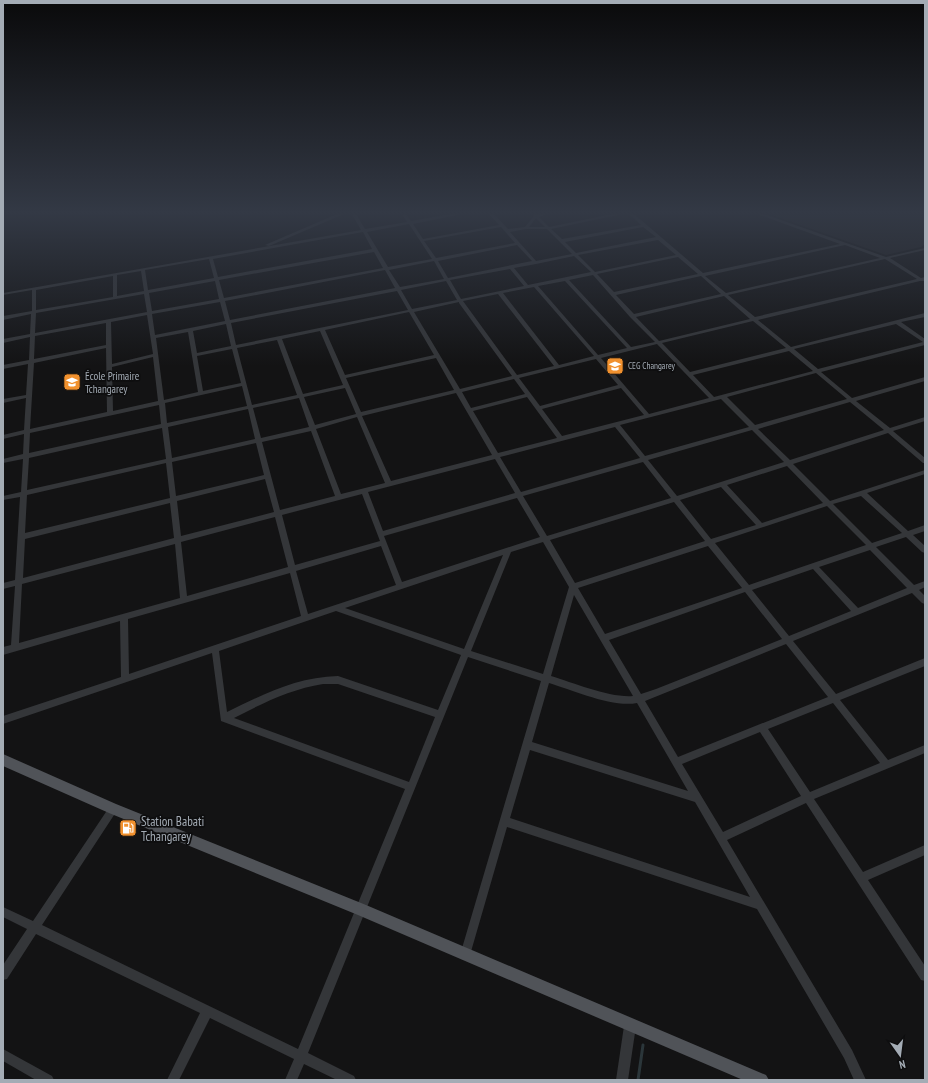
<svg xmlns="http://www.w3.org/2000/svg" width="928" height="1083" font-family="'PT Sans Narrow',sans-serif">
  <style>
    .built { fill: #1f1f21 }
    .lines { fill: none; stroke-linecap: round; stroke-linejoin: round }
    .stream { stroke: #2b363a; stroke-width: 3 }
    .minor { fill: #343639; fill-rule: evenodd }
    .major { fill: #505358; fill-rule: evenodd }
    .labels { text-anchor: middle; stroke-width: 3.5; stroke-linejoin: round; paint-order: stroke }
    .far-poi-label { font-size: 9px; fill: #a4acb5; stroke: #0e0e0f; text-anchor: start }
    .poi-label { font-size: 11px; fill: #a4acb5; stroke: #0e0e0f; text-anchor: start }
    .near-poi-label { font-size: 13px; fill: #a4acb5; stroke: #0e0e0f; text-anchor: start }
  </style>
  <rect width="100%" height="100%" fill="#131314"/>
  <polygon class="built" points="769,214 925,214 925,244 921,247 886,255"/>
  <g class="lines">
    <polyline class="stream" points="638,1080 643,1045"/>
    <g class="minor">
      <polygon points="337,214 344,214 269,246 265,245"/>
      <path d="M352,214H356L365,229L407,222L402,214H406L411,221L450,214H462L413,224L423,239L499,225L489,214H494L508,229L525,227L534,216L532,214H547L539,217L549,227L612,214H623L551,229L562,239L641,225L629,214H634L703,273L840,244L757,214H764L886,257L925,248V250L890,258L921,278L925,277L924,281H920L758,320L791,347L925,313V317L901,322L925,339V345L821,372L852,398L925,377V381L856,401L890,428L925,417V421L893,431L925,458V463H923L888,433L793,464L830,501L925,470V474L867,493L908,531L925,525V531L913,535L925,546V553L922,552L906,537L876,547L914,585L925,581V587L919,590L925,596V604L922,603L912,593L793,641L836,694L925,658V666L840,700L888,760L925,745V753L814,799L863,872L925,845V855L868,880L925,966V981L921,980L806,803L727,840L852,1050L866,1080H854L844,1058L757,909L507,827L470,955L469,959L465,960L461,959L460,955L541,681L468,657L308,1053L354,1076L356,1080H337L304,1064L297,1080H285L294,1059L210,1018L179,1080H167L200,1013L36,934L7,979L3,980V965L27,929L3,917V907L33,921L110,806L113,804L116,806L118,809L116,812L42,925L298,1049L405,789L221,721L212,653L3,724V716L121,677L120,621L3,655V647L11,645L15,586L3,589V583L15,580L20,497L3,500V496L21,492L23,459L3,463V459L23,454L24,434L3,439V435L24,430L26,398L3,403V399L26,395L28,364L3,369V365L29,360L30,337L3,343V339L30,334L31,314L3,320V316L32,311V290L3,295V293L361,230ZM536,218L545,227H529ZM409,224L432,259L388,267L367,232ZM501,227L515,243L436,258L424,241ZM643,227L656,237L576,253L565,242ZM526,229H547L572,254L536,261L510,232ZM363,232L372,249L218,277L213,259ZM658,240L676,255L595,272L578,255ZM517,245L532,261L448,278L438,261ZM845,245L880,258L726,293L705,276ZM374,252L383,268L224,298L219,280ZM574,256L591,272L528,285L514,268L536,264ZM678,257L698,274L614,292L597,274ZM209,259L214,278L148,290L145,270ZM885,259L917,279L755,317L728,295ZM434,261L444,279L400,287L389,270ZM510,269L524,286L461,299L450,280ZM385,270L395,288L230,320L225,301ZM141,271L144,291L117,296V275ZM593,275L630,317L655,342L631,347L569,280ZM113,276V297L36,310V290ZM701,276L721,294L634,314L616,295ZM215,281L219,299L152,311L149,293ZM446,281L457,300L412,309L401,290ZM565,281L627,348L598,355L538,286ZM534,287L594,356L559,365L503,293ZM397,291L408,310L236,345L231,323ZM144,294L147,312L35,333L36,313ZM498,294L554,366L517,375L463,301ZM724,296L750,319L659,341L636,317ZM220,302L225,321L155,335L152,314ZM459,302V303L512,376L460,389L414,312ZM409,312L434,355L345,375L325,330ZM147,315L153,354L112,364L111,322ZM753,321L786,348L690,372L662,343ZM106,323V345L34,359L35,336ZM226,324L231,346L197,353L193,331ZM896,324L923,342L818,369L794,349ZM320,331L343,385L303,394L282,339ZM188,332L198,392L164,400L156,338ZM277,340L297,395L252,405L237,348ZM657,344L709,398L649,414L601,358ZM106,348L107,412L30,429L34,363ZM232,349L241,383L203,391L197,356ZM789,351L813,371L714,397L693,375ZM153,357L158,401L113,411L112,367ZM436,358L454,390L361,412L346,378ZM596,359L618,385L540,406L519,378ZM816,373L847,399L755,425L727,397ZM514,379L525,394L471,408L462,392ZM242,386L247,406L167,423L165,403ZM345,388L356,414L315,425L304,397ZM621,388L644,415L562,436L542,409ZM456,393L492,455L391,481L362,416ZM527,397L557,438L498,453L473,411ZM299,398L309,427L261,438L253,408ZM721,399L749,427L645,456L620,425ZM850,402L884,430L790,460L758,429ZM159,405L161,424L29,453L30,433ZM248,409L255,439L172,458L168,427ZM357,417L385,483L341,494L316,429ZM615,427L640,458L521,492L500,457ZM162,428L166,459L27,490L29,458ZM752,430L784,462L677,496L648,460ZM311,431L335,496L280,510L262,442ZM256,443L264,475L176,496L172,462ZM495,459L515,493L383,531L368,492ZM643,462L671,498L547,536L523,496ZM166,463L170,498L25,533L27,495ZM787,466L823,503L762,523L727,485ZM265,479L274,512L181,536L177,501ZM721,487L756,525L711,539L680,500ZM362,494L380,541L295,565L282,515ZM861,496L902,533L872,543L833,504ZM517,498L540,537L402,582L384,536ZM674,502L705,541L575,583L550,540ZM170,503L174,538L23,578L25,539ZM827,506L866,545L749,585L715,543ZM275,517L288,567L187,596L181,542ZM543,542L569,587L543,674L471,651L511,552ZM175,544L180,598L19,643L22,584ZM381,546L396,585L308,614L296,571ZM708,546L742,588L605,634L578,588ZM870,550L907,588L858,608L819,567ZM503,555L464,649L345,608ZM813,569L851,611L789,636L752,590ZM290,573L301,616L129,674L128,619ZM745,592L782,639L656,689L641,694L609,640ZM574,595L633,696C610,698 574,683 551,676ZM336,611L461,655L438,710L338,676C297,677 264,694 227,712L219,651ZM786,644L828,697L678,757L645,701ZM549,683C572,690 613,708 637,703L688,791L532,742ZM323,684H338L435,717L409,782L234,718C263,703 291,689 323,684ZM833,703L880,763L810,792L768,729ZM760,732L801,796L723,832L682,764ZM530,750L695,802L750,897L510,818Z"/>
      <polygon points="630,1020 634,1022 636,1026 628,1080 616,1080 624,1026 626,1022"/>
      <polygon points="3,1049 52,1076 54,1080 36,1080 3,1061"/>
    </g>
    <polygon class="major" points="3,754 116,804 366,905 766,1075 769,1080 743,1080 358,915 109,813 3,766"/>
  </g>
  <linearGradient id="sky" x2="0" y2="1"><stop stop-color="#0a0a0b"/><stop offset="0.58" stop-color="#333945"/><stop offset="1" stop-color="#333945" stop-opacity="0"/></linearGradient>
  <rect width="928" height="366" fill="url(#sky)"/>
  <defs>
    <symbol id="school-square" viewBox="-11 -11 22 22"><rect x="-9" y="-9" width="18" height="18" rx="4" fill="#f1912e" stroke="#0e0e0f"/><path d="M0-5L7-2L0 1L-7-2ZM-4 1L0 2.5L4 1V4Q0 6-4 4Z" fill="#fff"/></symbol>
    <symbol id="fuel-square" viewBox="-11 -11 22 22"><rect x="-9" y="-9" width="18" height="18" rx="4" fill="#f1912e" stroke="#0e0e0f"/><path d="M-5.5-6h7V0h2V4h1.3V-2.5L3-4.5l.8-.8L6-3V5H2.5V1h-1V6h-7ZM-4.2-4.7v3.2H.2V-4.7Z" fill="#fff"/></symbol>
  </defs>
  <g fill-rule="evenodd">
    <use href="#school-square" x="605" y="356" width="20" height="20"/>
    <use href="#school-square" x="62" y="372" width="20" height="20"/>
    <use href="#fuel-square" x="118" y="818" width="20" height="20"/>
  </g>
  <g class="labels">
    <g class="far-poi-label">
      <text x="628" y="369">CEG Changarey</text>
    </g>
    <g class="poi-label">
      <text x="85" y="380">École Primaire<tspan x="85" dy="13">Tchangarey</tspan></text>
    </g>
    <g class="near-poi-label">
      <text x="141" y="826">Station Babati<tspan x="141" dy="15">Tchangarey</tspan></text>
    </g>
  </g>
  <rect width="928" height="1083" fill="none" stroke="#a4acb5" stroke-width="8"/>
  <g transform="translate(900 1055) rotate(166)" stroke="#0e0e0f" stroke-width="3" paint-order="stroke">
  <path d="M0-3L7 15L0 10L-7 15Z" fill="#a4acb5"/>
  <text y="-6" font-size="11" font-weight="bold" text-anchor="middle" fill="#a4acb5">N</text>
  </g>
</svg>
